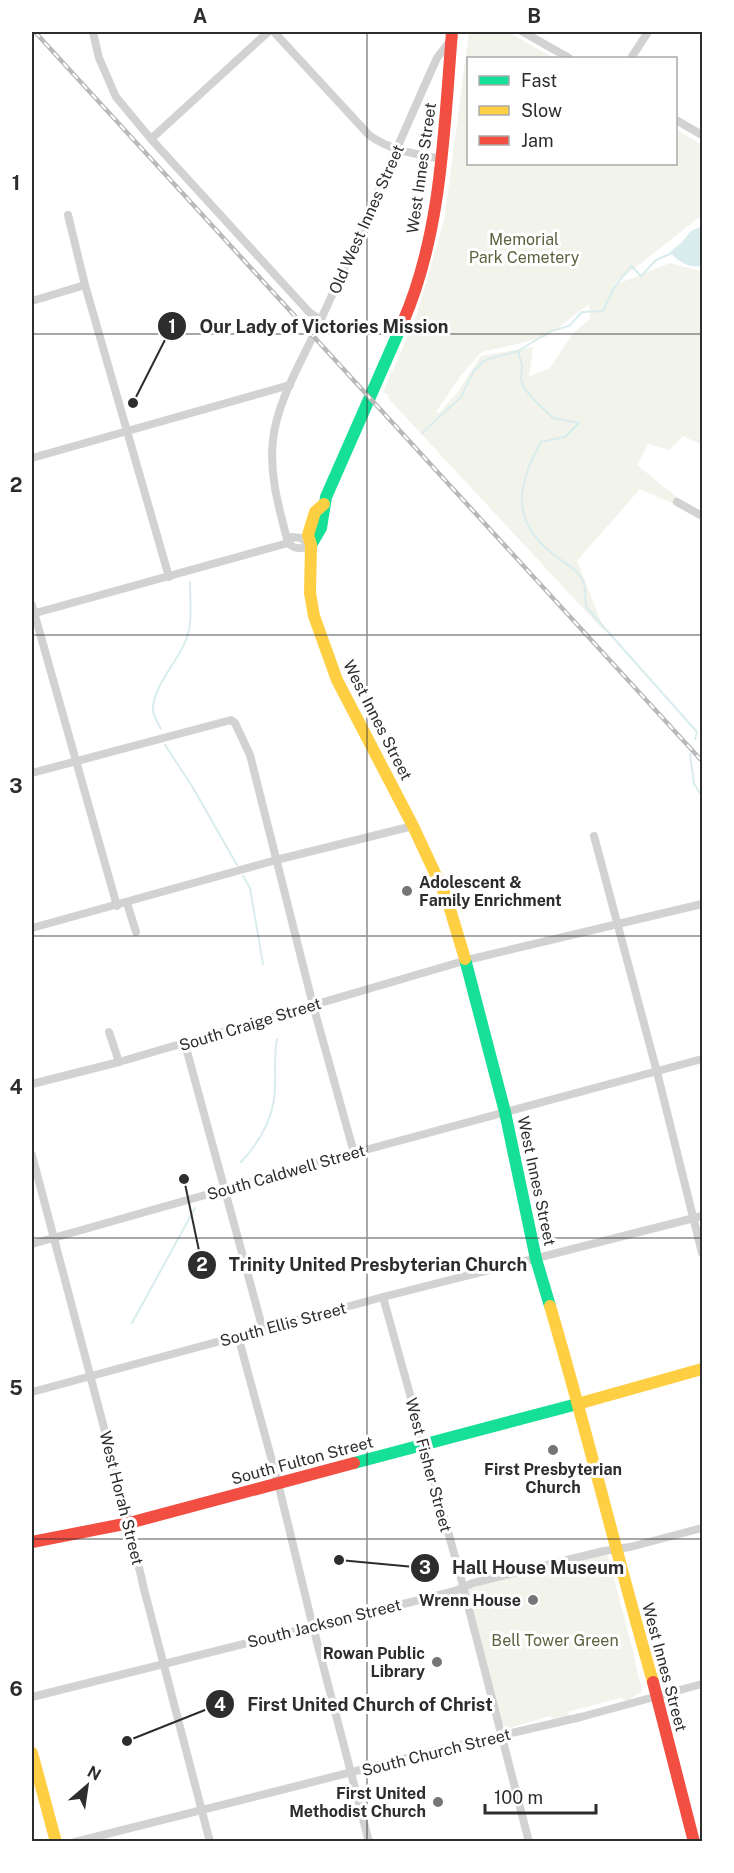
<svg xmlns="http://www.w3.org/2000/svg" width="734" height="1873" font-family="'Public Sans',sans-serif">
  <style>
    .green { fill: #f2f3eb; fill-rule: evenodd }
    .water { fill: #d9ecee }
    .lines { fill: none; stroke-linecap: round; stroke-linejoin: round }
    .stream { stroke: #d9ecee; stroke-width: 2 }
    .street { stroke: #d2d2d2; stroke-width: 8 }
    .fast { stroke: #16e098; stroke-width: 12 }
    .slow { stroke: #ffcf43; stroke-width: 12 }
    .jam { stroke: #f24e42; stroke-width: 12 }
    .rail-casing { stroke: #b9b9b9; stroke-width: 4.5 }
    .rail { stroke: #fff; stroke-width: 2; stroke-dasharray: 7; stroke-linecap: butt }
    .grid { fill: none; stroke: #2d2d2d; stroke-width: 1.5; stroke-opacity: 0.55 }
    .poi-dot { fill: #767676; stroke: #fff; stroke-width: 2 }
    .labels { text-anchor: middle; stroke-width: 6; stroke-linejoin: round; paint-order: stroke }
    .street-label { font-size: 16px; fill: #2d2d2d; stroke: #fff }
    .park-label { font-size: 16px; fill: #5b643f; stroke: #fff }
    .poi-label { font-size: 16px; font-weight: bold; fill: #2d2d2d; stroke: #fff; text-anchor: end }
    .leader { fill: none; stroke: #2d2d2d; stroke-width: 2 }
    .callout-dot { fill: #2d2d2d; stroke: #fff; stroke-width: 2 }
    .mark-label { font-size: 18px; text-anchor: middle; font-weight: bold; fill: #fff }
    .callout-label { font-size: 18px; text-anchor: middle; font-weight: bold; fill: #2d2d2d; stroke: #fff; stroke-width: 6; stroke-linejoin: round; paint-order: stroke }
    .neatline { fill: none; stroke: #2d2d2d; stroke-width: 2 }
    .grid-label { font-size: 20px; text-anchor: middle; font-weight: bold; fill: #2d2d2d }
  </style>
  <rect width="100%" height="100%" fill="#fff"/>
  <g class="green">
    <path d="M469,32H508L554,58H468V164H676V129L702,145V215L612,286L670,263L700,271L702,270V445L683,436L670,450L648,444L637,465L679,499L676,505L640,489L577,561L605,632L387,397H391L383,392L415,320L444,221ZM589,304L590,319L574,332L550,368L529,377L533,347L481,356L456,394L439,413L436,412L462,374L482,352L546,337Z"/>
    <polygon points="605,1554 608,1556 633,1651 642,1692 635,1695 628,1702 621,1698 567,1712 570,1716 552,1719 550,1716 506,1729 500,1718 468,1589 470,1587"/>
    <polygon points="408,1807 410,1817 393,1821 390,1811"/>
  </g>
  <path class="water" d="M702,226V266C688,268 679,262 670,252L681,243L691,231Z"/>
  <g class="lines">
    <g class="stream">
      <path d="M518,351L522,365L521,379L524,388L535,401L553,418L579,423L565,437L541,442C515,488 511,524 558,558C568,565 580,571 584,584C586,591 585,600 586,607L697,732L695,739"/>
      <polyline points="422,433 461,397 473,372 485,360 518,351 551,331 569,326 582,312 603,311 614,288 631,266 641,276 656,260 672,253"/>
      <path d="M161,729C158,723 152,715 153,707C156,679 183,658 189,630C192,615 190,597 190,582"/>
      <polyline points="165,745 192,786 237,865"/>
      <polyline points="690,754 694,784 702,796"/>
      <polyline points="243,876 250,888 263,964"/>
      <path d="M241,1162C257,1145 270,1124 274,1100C277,1080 273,1059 277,1039"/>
      <polyline points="132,1323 195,1208"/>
    </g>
    <g class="street">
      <polyline points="93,32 99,58 116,97 151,139 309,312 321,320"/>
      <path d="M274,32L369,135C391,151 416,154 442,159"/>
      <polyline points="523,32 569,58"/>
      <polyline points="631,58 648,32"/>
      <polyline points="676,120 702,135"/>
      <polyline points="151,139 268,32"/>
      <polyline points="68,215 85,285 169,577"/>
      <polyline points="32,301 85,285"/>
      <polyline points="32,458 290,385"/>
      <polyline points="677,502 702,516"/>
      <path d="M288,543C279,508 269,475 273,440C277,399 306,354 322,317C362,231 398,144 437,58L450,41"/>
      <path d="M288,543C295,550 302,549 311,545"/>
      <polyline points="32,605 117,906"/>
      <polyline points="32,614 288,543 292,537 301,538 310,545"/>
      <polyline points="32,773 231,720 235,723 250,755 313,1005 354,1153"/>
      <polyline points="594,836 658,1076 702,1253"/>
      <polyline points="127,903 136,932"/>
      <polyline points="32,928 276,860 413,826"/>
      <polyline points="109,1032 119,1062"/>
      <polyline points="185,1044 263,1330"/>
      <polyline points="32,1084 119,1062 467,960 702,904"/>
      <polyline points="32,1155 127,1515 144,1589 210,1842"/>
      <polyline points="32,1244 354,1153 702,1059"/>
      <polyline points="383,1297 462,1582 529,1842"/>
      <polyline points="238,1336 278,1483 311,1619 369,1842"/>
      <polyline points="32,1392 383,1297 702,1216"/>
      <polyline points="32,1697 455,1591 473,1583 604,1551 630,1547 702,1528"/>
      <polyline points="75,1842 439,1750 581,1717 702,1684"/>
    </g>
    <g class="fast">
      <polyline points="311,545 321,528 326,497 403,322"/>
      <polyline points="465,959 505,1112 536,1259 550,1306"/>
      <polyline points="354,1463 581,1403"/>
    </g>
    <g class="slow">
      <polyline points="324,504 315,512 308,535 311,545 310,593 314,616 337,680 413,826 447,899 465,959"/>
      <path d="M550,1306C587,1431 617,1557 653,1682"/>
      <polyline points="581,1403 702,1369"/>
      <polyline points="32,1753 56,1842"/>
    </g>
    <g class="jam">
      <path d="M403,322C442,232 444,129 452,32"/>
      <polyline points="32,1542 129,1523 354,1463"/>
      <polyline points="653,1682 694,1842"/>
    </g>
    <defs>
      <polyline id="rail" points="35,32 702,761"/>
    </defs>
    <use href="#rail" class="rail-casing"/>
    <use href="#rail" class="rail"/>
  </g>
  <path class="grid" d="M367,32V1842M32,334H702M32,635H702M32,936H702M32,1238H702M32,1539H702"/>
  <g class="poi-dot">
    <circle cx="407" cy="891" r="6"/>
    <circle cx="553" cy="1450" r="6"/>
    <circle cx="533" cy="1600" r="6"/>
    <circle cx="437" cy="1662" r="6"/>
    <circle cx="438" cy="1802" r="6"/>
  </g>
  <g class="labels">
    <g class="street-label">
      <text transform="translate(421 168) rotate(-82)" y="6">West Innes Street</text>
      <text transform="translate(366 219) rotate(-66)" y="6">Old West Innes Street</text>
      <text transform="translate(378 720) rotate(63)" y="6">West Innes Street</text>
      <text transform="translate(250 1024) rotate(-17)" y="6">South Craige Street</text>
      <text transform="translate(286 1172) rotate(-16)" y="6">South Caldwell Street</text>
      <text transform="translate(537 1181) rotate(78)" y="6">West Innes Street</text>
      <text transform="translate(283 1324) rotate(-15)" y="6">South Ellis Street</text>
      <text transform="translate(302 1460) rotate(-15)" y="6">South Fulton Street</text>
      <text transform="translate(429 1465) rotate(75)" y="6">West Fisher Street</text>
      <text transform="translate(122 1498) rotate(76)" y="6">West Horah Street</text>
      <text transform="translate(324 1623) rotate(-14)" y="6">South Jackson Street</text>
      <text transform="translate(665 1667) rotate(75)" y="6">West Innes Street</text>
      <text transform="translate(436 1752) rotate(-14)" y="6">South Church Street</text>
    </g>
    <g class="park-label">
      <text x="524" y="245">Memorial<tspan x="524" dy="18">Park Cemetery</tspan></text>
      <text x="555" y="1646">Bell Tower Green</text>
    </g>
    <g class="poi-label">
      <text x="419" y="888" text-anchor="start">Adolescent &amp;<tspan x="419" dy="18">Family Enrichment</tspan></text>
      <text x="553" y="1475" text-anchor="middle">First Presbyterian<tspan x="553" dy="18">Church</tspan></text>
      <text x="521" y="1606">Wrenn House</text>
      <text x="425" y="1659">Rowan Public<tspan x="425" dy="18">Library</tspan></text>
      <text x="426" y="1799">First United<tspan x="426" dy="18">Methodist Church</tspan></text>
    </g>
  </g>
  <path class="leader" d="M133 403L172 326M184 1179L202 1265M339 1560L425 1568M127 1741L220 1704"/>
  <g class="callout-dot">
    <circle cx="133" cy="403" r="6"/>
    <circle cx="184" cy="1179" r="6"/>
    <circle cx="339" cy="1560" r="6"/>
    <circle cx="127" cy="1741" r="6"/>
    <circle cx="172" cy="326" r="15"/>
    <circle cx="202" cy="1265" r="15"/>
    <circle cx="425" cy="1568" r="15"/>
    <circle cx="220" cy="1704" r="15"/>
  </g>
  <g class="mark-label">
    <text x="172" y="333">1</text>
    <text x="202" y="1271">2</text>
    <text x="425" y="1574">3</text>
    <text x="220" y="1711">4</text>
  </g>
  <g class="callout-label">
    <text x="324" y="333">Our Lady of Victories Mission</text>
    <text x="378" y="1271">Trinity United Presbyterian Church</text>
    <text x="538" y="1574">Hall House Museum</text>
    <text x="370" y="1711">First United Church of Christ</text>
  </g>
  <rect width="734" height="1873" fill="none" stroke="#ffffff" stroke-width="66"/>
  <rect x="467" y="57" width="210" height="108" fill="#ffffff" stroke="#ababab" stroke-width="1.5"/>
  <rect x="479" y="76" width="30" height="9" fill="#16e098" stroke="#ababab" stroke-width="1.5"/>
  <text x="521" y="87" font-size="18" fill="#2d2d2d">Fast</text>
  <rect x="479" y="106" width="30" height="9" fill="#ffcf43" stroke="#ababab" stroke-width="1.5"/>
  <text x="521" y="117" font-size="18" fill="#2d2d2d">Slow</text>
  <rect x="479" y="136" width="30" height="9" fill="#f24e42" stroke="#ababab" stroke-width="1.5"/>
  <text x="521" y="147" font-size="18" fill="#2d2d2d">Jam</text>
  <g transform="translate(87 1786) rotate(29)" stroke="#ffffff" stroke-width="4.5" paint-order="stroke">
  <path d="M0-4.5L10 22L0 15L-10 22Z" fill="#2d2d2d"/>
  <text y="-9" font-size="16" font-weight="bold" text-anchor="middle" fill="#2d2d2d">N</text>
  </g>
  <path d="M485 1804v9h111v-9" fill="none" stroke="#2d2d2d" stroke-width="3"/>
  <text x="494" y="1804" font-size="18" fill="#2d2d2d" stroke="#ffffff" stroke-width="4.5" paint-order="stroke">100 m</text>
  <rect x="33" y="33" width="668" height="1807" class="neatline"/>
  <g class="grid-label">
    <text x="200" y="23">A</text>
    <text x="534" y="23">B</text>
    <text x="16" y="190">1</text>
    <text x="16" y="492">2</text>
    <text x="16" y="793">3</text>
    <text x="16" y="1094">4</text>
    <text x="16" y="1395">5</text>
    <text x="16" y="1696">6</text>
  </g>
</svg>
